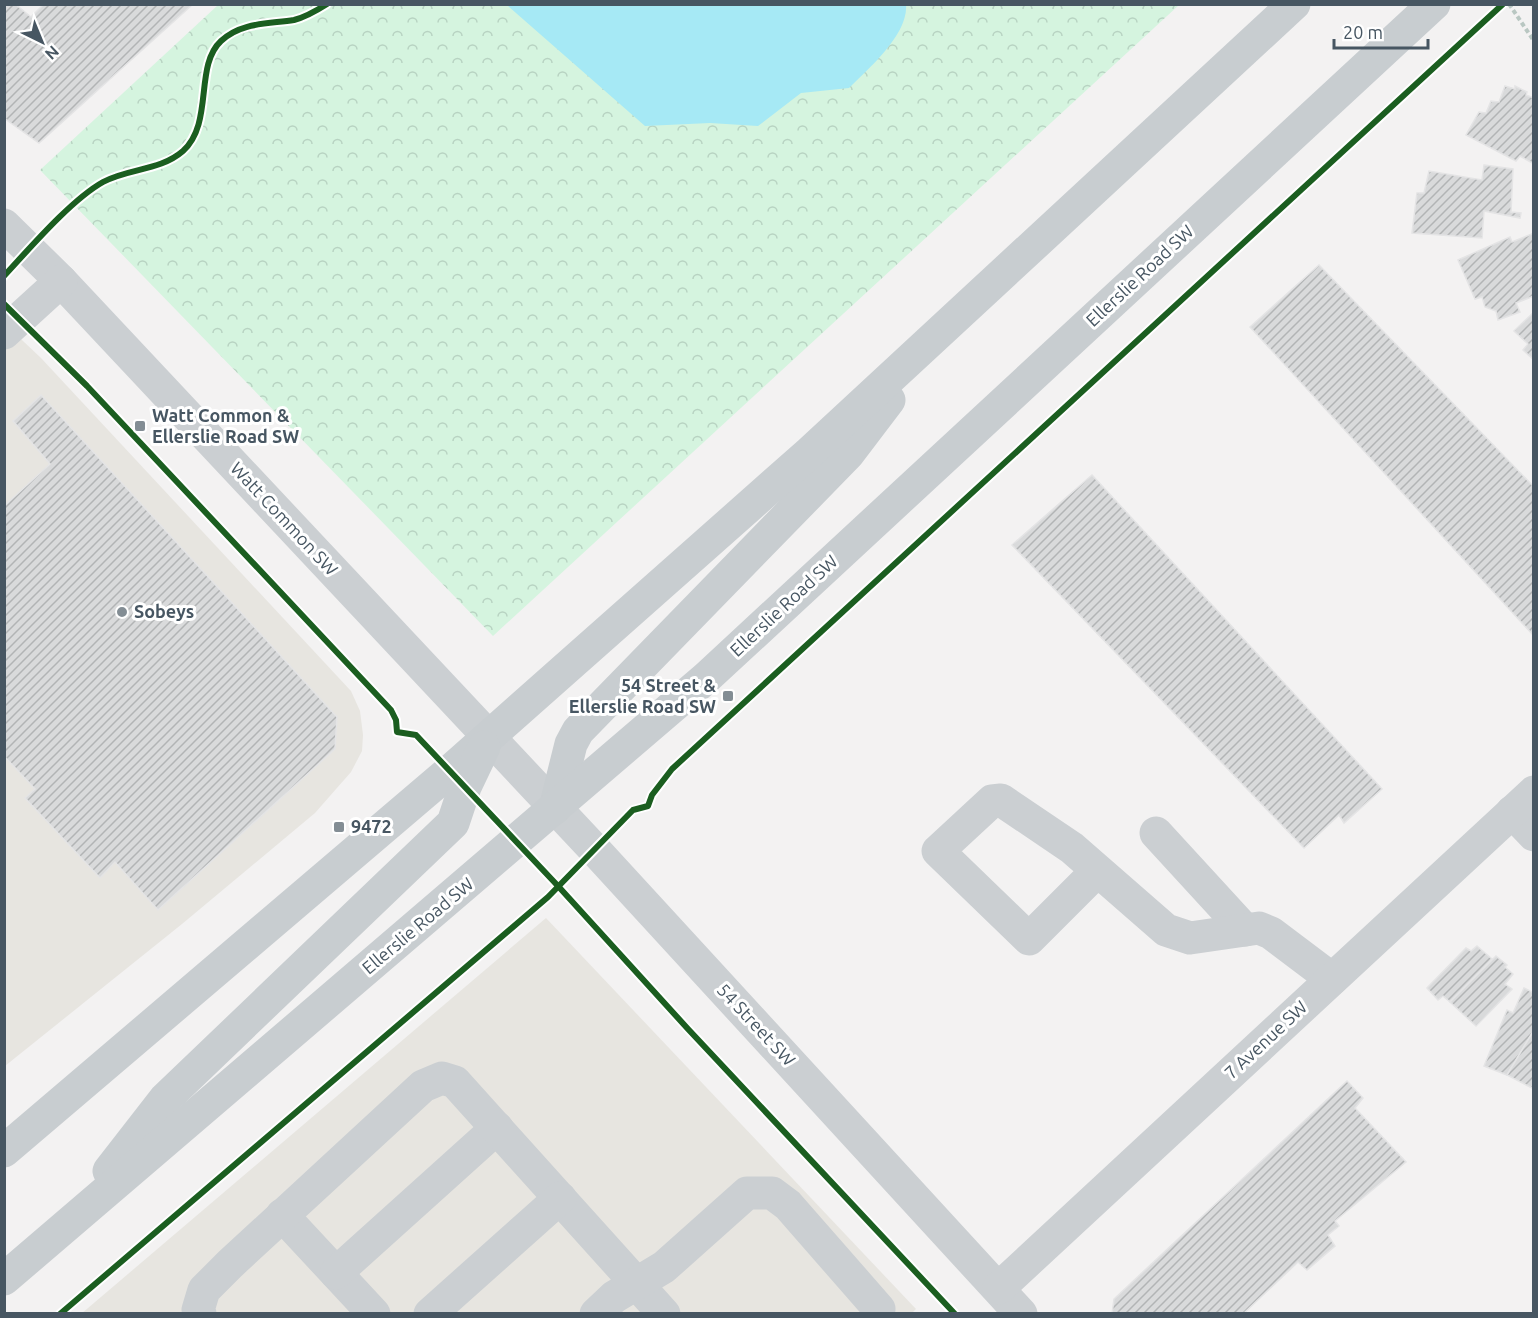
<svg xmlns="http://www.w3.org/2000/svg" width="1538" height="1318" font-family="Ubuntu,sans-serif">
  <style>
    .commercial { fill: #e7e5e0 }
    .forest { fill: url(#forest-crowns) }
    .water { fill: #a6e9f5 }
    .building { fill: url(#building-hatch); stroke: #e4e4e5; stroke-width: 1.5 }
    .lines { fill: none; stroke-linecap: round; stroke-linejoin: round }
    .path { stroke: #b9c7c2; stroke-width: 4; stroke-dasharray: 4.5 3; stroke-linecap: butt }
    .minor { stroke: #cbcfd2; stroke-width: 33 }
    .major { stroke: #c8cdd0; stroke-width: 33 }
    .cycleway-casing { stroke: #fff; stroke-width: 10 }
    .cycleway { stroke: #1b5e20; stroke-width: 6 }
    .poi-dot { fill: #838d94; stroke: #fff; stroke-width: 2 }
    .labels { text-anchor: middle; stroke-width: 6; stroke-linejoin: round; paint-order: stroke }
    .street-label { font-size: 18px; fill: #475662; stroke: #fff }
    .poi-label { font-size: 18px; font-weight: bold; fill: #475662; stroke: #fff; text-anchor: start }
  </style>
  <defs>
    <pattern id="forest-crowns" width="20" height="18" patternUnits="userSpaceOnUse" patternTransform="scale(1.5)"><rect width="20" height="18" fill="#d5f4df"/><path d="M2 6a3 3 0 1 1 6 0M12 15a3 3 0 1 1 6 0" fill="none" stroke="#b8d3c2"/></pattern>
    <pattern id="building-hatch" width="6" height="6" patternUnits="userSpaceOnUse" patternTransform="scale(1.5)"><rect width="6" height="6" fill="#d9dadb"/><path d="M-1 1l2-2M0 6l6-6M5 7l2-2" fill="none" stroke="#b2b4b5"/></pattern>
  </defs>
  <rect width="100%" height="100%" fill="#f3f2f2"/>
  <g class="commercial">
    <polygon points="4,323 41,358 351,691 360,711 363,735 362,751 351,772 315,813 182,924 5,1066"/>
    <polygon points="546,918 916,1309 911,1314 81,1314"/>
  </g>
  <polygon class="forest" points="218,5 1179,5 493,636 40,170"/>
  <path class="water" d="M906,4C909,34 868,69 849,88L801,93L758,126L710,123L645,126L507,5Z"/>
  <g class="building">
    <polygon points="4,4 15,4 31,17 44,4 193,4 39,143 4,118"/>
    <polygon points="1505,86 1515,89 1515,86 1527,92 1526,95 1534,98 1534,164 1520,156 1516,161 1466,135 1479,112 1486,113 1491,101 1499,102"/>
    <polygon points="1484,165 1513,169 1511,212 1521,213 1520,218 1484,211 1482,238 1412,233 1417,193 1424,193 1429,171 1482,180"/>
    <polygon points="1534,233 1534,296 1516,303 1520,312 1498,320 1496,311 1485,307 1482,297 1475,299 1458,260 1510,237 1512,242"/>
    <polygon points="1319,265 1534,487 1534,636 1250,327"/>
    <polygon points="1534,312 1534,360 1523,350 1528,344 1514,331"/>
    <polygon points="41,395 337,717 335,749 158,910 115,862 100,878 25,798 35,789 4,756 4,506 50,464 13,421"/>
    <polygon points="1092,475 1382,789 1344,823 1339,815 1304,848 1012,545"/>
    <polygon points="1477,946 1492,959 1450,1002 1443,996 1438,1000 1427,988 1466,948 1471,951"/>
    <polygon points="1496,956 1507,965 1505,967 1513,974 1505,984 1512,989 1476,1026 1450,1002"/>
    <polygon points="1524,988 1534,993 1534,1030 1507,1075 1484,1066 1507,1010 1513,1013"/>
    <polygon points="1534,1030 1534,1089 1507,1075"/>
    <polygon points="1347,1081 1363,1098 1355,1108 1406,1162 1335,1221 1339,1226 1328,1235 1335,1246 1307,1270 1298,1262 1243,1314 1112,1314 1114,1299"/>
  </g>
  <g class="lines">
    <polyline class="path" points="1509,4 1534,41"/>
    <g class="minor">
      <polyline points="4,225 61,281 594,849 1021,1314"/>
      <polyline points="4,333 61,281"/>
      <polyline points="1512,812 1534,835"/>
      <polyline points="1156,833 1245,930"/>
      <polyline points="1097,871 1029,939 938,851 992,801 1001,800 1072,848 1166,930 1190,938 1259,928 1271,933 1332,979"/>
      <polyline points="282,1215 374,1314"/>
      <polyline points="336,1273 497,1128"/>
      <polyline points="999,1288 1534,792"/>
      <polyline points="200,1314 198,1310 204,1290 230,1264 423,1086 442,1078 455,1082 664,1314"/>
      <polyline points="430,1314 560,1198"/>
      <polyline points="596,1314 614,1297 664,1267 747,1193 772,1193 788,1205 879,1309 878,1314"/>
    </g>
    <g class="major">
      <polyline points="555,808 571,744 578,731 848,454 889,400"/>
      <polyline points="4,1151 450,771 809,453 1294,4"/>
      <polyline points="109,1171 165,1099 453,823 465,787 484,747"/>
      <polyline points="4,1279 706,678 1434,4"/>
    </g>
    <defs>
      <g id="cycleway">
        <path d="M4,276C30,248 71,200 103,182C129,168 160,171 183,151C214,123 194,66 221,41C241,22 269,24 294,20C306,17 316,11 327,4"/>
        <polyline points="4,304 87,386 391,710 396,720 397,732 416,735 558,886 688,1029 955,1314"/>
        <polyline points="60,1314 548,897 633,810 648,806 652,795 672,769 1503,4"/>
      </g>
    </defs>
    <use href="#cycleway" class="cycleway-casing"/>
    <use href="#cycleway" class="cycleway"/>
  </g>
  <g class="poi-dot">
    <rect x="134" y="420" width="12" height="12" rx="3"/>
    <circle cx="122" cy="612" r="6"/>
    <rect x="722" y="690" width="12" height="12" rx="3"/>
    <rect x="333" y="821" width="12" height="12" rx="3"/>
  </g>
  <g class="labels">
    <g class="street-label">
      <text transform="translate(1140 276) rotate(-43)" y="6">Ellerslie Road SW</text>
      <text transform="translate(284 519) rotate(47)" y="6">Watt Common SW</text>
      <text transform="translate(784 606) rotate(-43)" y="6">Ellerslie Road SW</text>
      <text transform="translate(418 926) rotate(-40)" y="6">Ellerslie Road SW</text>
      <text transform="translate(756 1025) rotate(47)" y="6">54 Street SW</text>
      <text transform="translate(1266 1040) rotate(-43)" y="6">7 Avenue SW</text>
    </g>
    <g class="poi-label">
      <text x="152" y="422">Watt Common &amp;<tspan x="152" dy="21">Ellerslie Road SW</tspan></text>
      <text x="134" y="618">Sobeys</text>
      <text x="716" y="692" text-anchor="end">54 Street &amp;<tspan x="716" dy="21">Ellerslie Road SW</tspan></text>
      <text x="351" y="833">9472</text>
    </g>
  </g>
  <rect width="1538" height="1318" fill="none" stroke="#475662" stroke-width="12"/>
  <g transform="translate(42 42) rotate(137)" stroke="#ffffff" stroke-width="4.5" paint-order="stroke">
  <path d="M0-4.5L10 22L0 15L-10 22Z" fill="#475662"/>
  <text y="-9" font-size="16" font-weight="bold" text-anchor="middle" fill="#475662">N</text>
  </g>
  <path d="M1334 39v9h94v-9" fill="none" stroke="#475662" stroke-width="3"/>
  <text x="1343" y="39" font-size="18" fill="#475662" stroke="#ffffff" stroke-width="4.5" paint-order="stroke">20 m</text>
</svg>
